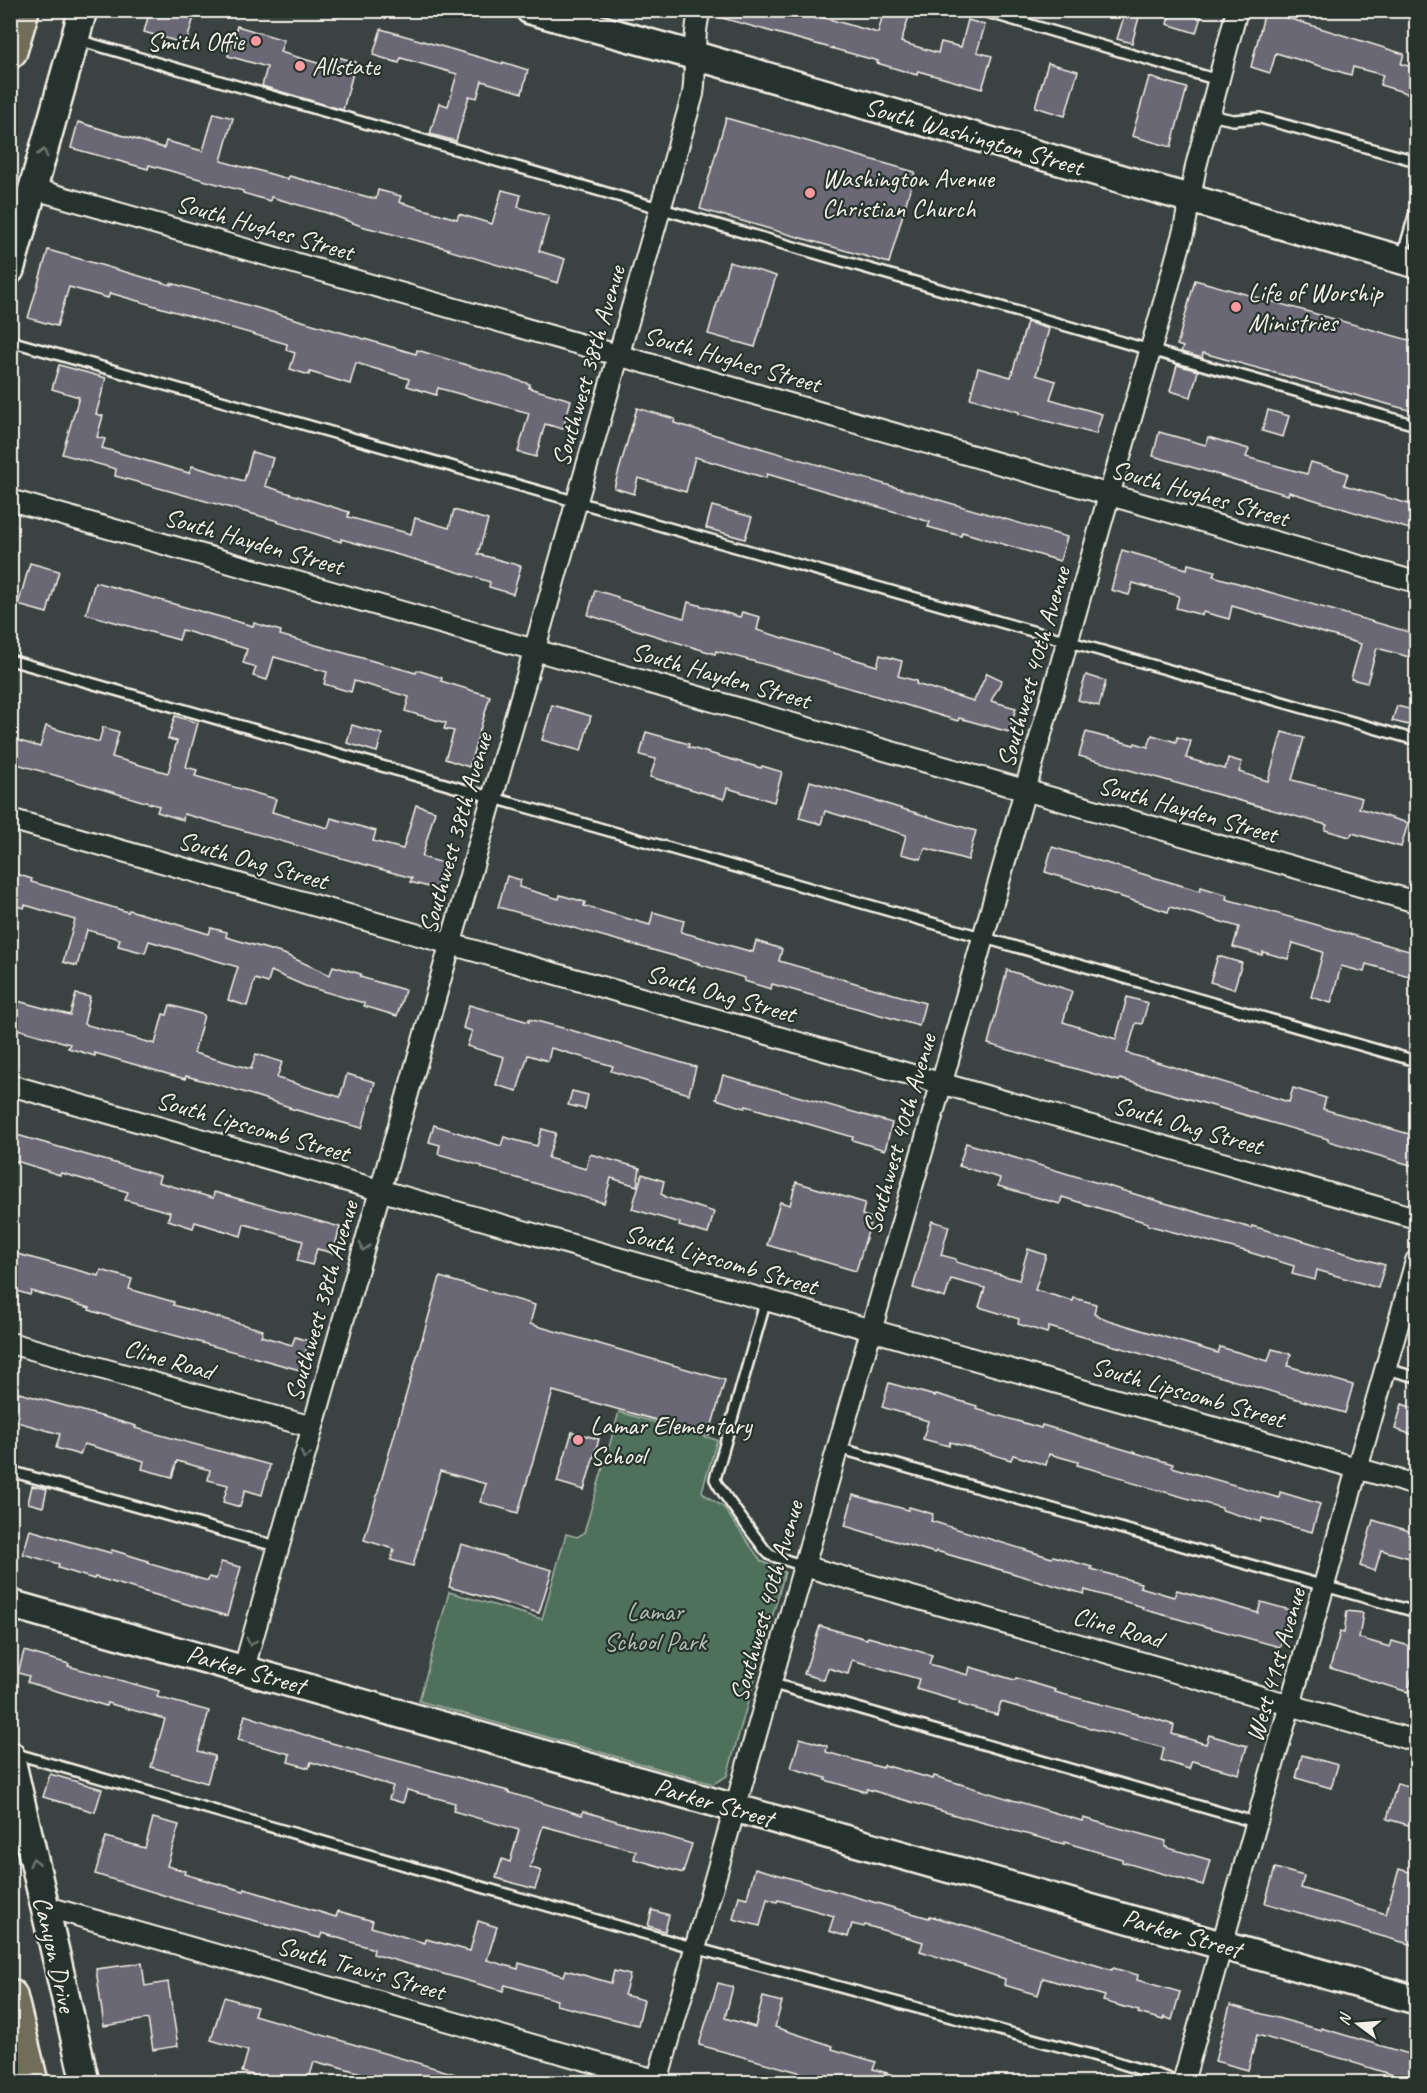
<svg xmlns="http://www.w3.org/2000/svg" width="1427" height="2093" font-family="Caveat,sans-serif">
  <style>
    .green { fill: #50715c; stroke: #a2b1a2; stroke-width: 1.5 }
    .building { fill: #6a6874; stroke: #f4f1e8; stroke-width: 1.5 }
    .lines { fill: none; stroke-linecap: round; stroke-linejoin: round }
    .lane-casing { stroke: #f4f1e8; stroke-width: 14 }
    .street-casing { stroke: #f4f1e8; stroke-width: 24 }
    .secondary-casing { stroke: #f4f1e8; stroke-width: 32 }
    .highway-casing { stroke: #f4f1e8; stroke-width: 38 }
    .lane { stroke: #26332d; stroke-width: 9 }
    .street { stroke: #26332d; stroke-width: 20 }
    .secondary { stroke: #26332d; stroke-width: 27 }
    .highway { stroke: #706e59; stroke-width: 33 }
    .oneway { stroke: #6e766e }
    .poi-dot { fill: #ff9aa2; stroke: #26332d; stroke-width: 2 }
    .labels { text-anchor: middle; stroke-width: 4.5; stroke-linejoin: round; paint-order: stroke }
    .poi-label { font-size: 26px; fill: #f4f1e8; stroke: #26332d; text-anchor: start }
    .street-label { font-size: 26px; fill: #f4f1e8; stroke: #26332d }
    .park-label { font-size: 26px; fill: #b2beb0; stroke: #26332d }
  </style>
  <rect width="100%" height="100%" fill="#3a4342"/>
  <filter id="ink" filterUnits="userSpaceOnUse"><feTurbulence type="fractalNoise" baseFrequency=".0167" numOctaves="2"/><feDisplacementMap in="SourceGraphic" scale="12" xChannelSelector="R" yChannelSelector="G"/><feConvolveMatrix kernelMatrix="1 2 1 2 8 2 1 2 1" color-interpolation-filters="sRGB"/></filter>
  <g filter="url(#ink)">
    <path class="green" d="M619,1412L717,1440L702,1491C707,1499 717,1501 724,1508L761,1561L785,1572L727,1776L713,1784L419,1701L449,1592L542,1619L566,1534L577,1537L584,1533Z"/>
    <g class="building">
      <polygon points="150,10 196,10 186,44 144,32"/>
      <polygon points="712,10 787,10 817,19 818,16 878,33 884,10 911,10 901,42 938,53 941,42 961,47 968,20 985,25 977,52 992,56 982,89 918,71 917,75 877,63 878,61 711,15"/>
      <polygon points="1126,10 1141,10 1132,43 1117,39"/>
      <polygon points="1171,10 1203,10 1196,33 1167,24"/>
      <polygon points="1265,11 1404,54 1401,64 1416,68 1410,94 1380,85 1383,75 1353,67 1351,75 1276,53 1270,73 1251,67"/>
      <polygon points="237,26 284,40 280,52 331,67 334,56 356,62 343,110 262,86 267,67 228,56"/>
      <polygon points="381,29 503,64 503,62 528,70 522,93 482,81 477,98 469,96 456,141 430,134 439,103 448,106 457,74 401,58 399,63 373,55"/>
      <polygon points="1048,63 1078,71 1065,116 1035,107"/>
      <polygon points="1149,77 1187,88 1171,147 1132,136"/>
      <polygon points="214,113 233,118 221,161 250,169 250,168 288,179 289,176 376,199 378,190 401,196 399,202 457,219 459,214 492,224 502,190 521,195 518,207 549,216 539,251 565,259 558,283 448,250 449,249 361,226 327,213 271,197 270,201 243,193 243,191 149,165 148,169 71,148 78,122 164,148 166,141 203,151"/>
      <polygon points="726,118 915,172 889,263 700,209"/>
      <polygon points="48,250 171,285 171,283 254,307 416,354 417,350 530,384 529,388 571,400 563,429 545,424 536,457 518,452 529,413 438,388 436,395 407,386 409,379 356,363 350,384 310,372 309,375 290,369 295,353 286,350 287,344 110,293 108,298 69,287 57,326 28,318"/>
      <polygon points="729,262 776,276 755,347 708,334"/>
      <polygon points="1195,280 1416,342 1416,412 1203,353 1202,358 1181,352 1183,347 1177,345"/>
      <polygon points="1027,322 1049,329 1036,375 1056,381 1050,399 1102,414 1096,434 1019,414 1019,412 970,398 978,368 1011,377"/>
      <polygon points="59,365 106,378 96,414 103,416 97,437 105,439 102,448 189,473 192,466 244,481 252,452 273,458 265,486 349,512 348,517 411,534 415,518 449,528 454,510 488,520 478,554 521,566 513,594 489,587 490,582 445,568 341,539 341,542 277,522 278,521 115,476 116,469 62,454 79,397 52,389"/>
      <polygon points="1177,365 1198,371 1191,397 1170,391"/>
      <polygon points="637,408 675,419 674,423 1067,537 1060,561 962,532 961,536 928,527 930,522 767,474 766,478 695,457 686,492 638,478 634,494 614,488"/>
      <polygon points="1268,410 1289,416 1283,437 1262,431"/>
      <polygon points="1159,432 1206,445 1208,437 1249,449 1246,457 1307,474 1311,462 1348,473 1344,485 1416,506 1416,531 1289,492 1288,495 1153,456"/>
      <polygon points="712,506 752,517 745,539 706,528"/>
      <polygon points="1122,550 1187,569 1188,564 1215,571 1213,576 1416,634 1416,659 1377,648 1367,683 1351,679 1361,644 1232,606 1229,619 1203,612 1202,615 1176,608 1179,596 1133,583 1129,595 1111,590"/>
      <polygon points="30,563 59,571 47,613 18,605"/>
      <polygon points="95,582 253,626 254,623 281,631 280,635 416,673 417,670 442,678 441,681 490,696 469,767 445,759 454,731 444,729 446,723 405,711 409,697 354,681 351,692 324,684 327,672 274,657 267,680 253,676 256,667 243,663 247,649 182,630 179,640 86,614"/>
      <polygon points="595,590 618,597 618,599 684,618 688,602 740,617 742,612 760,617 757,630 877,666 880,655 902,661 898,676 917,681 916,684 974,701 987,673 1002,680 991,701 1016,708 1009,732 959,718 958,721 860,691 716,651 715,654 588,615"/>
      <polygon points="1086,675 1106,681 1099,706 1078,700"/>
      <polygon points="552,705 591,716 581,751 542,740"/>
      <polygon points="1397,706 1413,710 1409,725 1392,721"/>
      <polygon points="175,716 198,723 186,767 197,770 195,776 276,799 272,812 328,828 331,818 376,831 373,841 403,849 416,805 435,811 422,857 443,863 436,889 410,882 412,878 224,825 184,814 183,820 157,812 159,806 10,762 10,738 40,747 46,726 99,742 103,727 119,732 112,757 168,773 177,741 168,739"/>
      <polygon points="352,725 382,734 377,752 347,743"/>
      <polygon points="646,732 689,744 688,747 761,768 762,766 782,772 774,802 727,788 724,799 650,777 656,759 640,755"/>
      <polygon points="1086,732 1134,745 1135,743 1148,747 1152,735 1176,742 1177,737 1191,741 1186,758 1225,769 1228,758 1242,762 1239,772 1268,781 1282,732 1304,738 1292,780 1362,798 1359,808 1408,823 1401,847 1352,833 1350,837 1325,830 1327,825 1079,756"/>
      <polygon points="810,781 976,831 968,860 925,848 921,859 901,854 906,835 825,811 821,824 799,818"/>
      <polygon points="1052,847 1200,891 1201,887 1227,895 1226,899 1416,953 1416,978 1366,964 1364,972 1341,966 1331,1003 1311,997 1323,952 1293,943 1288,959 1263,952 1262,955 1233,947 1239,927 1170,907 1168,912 1094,888 1094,887 1045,872"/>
      <polygon points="10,872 32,879 31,882 72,893 72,895 128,912 129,910 209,934 211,928 227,932 226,937 284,954 330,975 333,966 361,974 360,977 405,990 397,1016 364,1006 364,1003 305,986 271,971 268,983 255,979 247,1006 228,1000 238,967 149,941 145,953 118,946 120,939 87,930 77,966 63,962 75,920 25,905 24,908 10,904"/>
      <polygon points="507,876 521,880 519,887 559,899 560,895 585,902 584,906 650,925 653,912 684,921 681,932 753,952 756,941 782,949 779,961 925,1003 919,1026 772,984 771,989 744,981 745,978 698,964 699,963 498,907"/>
      <polygon points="1218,956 1242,963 1234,989 1210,982"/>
      <polygon points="1007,970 1072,991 1063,1022 1116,1039 1127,997 1148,1003 1142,1024 1136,1023 1127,1053 1289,1102 1293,1088 1326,1098 1323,1109 1416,1136 1416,1156 1414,1166 1328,1141 1328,1139 1120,1079 1119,1081 988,1044"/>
      <polygon points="76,994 90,997 84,1024 155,1044 163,1014 167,1015 170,1005 204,1015 194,1053 251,1069 256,1054 282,1062 277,1078 340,1097 347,1074 375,1082 362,1128 289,1108 290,1107 230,1088 186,1076 185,1079 95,1053 95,1056 68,1048 70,1044 10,1027 10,999 70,1015"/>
      <polygon points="469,1005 529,1022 529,1019 574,1031 696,1067 689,1094 611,1071 613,1066 551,1048 548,1061 528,1055 517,1091 496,1085 504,1057 467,1046 472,1031 463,1028"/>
      <polygon points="723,1075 892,1123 885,1150 852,1140 853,1137 746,1106 745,1108 716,1099"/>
      <polygon points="572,1091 588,1095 585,1109 568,1105"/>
      <polygon points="434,1125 501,1146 504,1137 537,1146 542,1129 556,1133 548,1158 586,1169 590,1154 640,1168 637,1186 611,1178 604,1203 482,1168 482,1166 438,1154 440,1145 429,1142"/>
      <polygon points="10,1133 160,1176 158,1182 213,1198 214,1192 340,1227 333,1253 317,1249 312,1265 297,1261 303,1241 244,1224 241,1236 195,1222 193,1228 168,1220 170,1212 125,1200 128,1192 61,1173 60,1175 10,1159"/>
      <polygon points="966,1143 1141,1196 1251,1228 1252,1226 1301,1240 1385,1265 1378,1288 1317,1270 1315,1280 1292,1274 1294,1266 1245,1251 1147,1225 1148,1223 1062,1197 1060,1204 998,1186 1000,1178 959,1166"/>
      <polygon points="642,1174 664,1181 661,1194 665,1196 665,1197 714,1212 708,1234 679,1226 680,1223 632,1209"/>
      <polygon points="796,1182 865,1203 862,1215 872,1218 856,1271 767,1245 780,1202 790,1205"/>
      <polygon points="932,1221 949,1226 941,1255 956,1259 956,1262 1019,1280 1028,1249 1046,1255 1035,1290 1073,1301 1074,1298 1096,1304 1094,1314 1108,1320 1218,1353 1220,1347 1268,1361 1272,1349 1291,1354 1288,1366 1353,1385 1345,1413 1049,1327 1047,1333 1018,1324 1019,1319 979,1307 985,1288 951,1279 945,1298 913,1288"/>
      <polygon points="10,1252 99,1276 101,1270 132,1279 129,1289 174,1302 173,1305 263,1330 261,1336 292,1345 295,1337 309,1341 300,1370 133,1324 89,1310 90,1308 31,1291 30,1295 10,1289"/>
      <polygon points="440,1277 535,1305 530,1324 725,1380 709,1435 553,1391 518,1513 480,1502 486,1484 440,1471 413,1566 391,1560 394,1549 364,1540"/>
      <polygon points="889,1383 935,1396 936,1394 977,1406 976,1409 1041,1428 1042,1425 1173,1464 1172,1467 1279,1498 1280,1492 1320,1504 1312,1532 1262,1518 1261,1522 1222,1510 1222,1508 1126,1481 1126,1479 1077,1465 1078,1462 1049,1454 1046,1465 1013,1455 1011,1460 950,1442 949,1446 923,1439 928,1421 882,1407"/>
      <polygon points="16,1392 136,1426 135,1428 270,1465 262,1495 245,1490 240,1507 223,1502 228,1485 208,1480 210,1470 177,1461 172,1477 142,1469 144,1461 84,1444 80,1455 56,1448 60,1434 10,1420 10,1411"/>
      <polygon points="1402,1404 1416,1409 1416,1436 1395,1429"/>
      <polygon points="572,1432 599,1439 584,1490 557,1482"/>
      <polygon points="32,1486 47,1489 43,1507 28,1503"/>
      <polygon points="853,1495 908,1510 909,1507 933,1514 931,1521 1052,1558 1053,1556 1092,1567 1091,1569 1141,1583 1140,1587 1174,1597 1177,1590 1258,1613 1261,1602 1290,1610 1280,1647 1142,1609 1143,1607 1085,1590 1084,1594 936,1551 935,1553 845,1526"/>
      <polygon points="1373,1520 1416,1533 1416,1560 1381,1550 1375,1571 1360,1566"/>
      <polygon points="30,1530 111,1553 112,1550 148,1561 147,1563 208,1581 209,1577 216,1579 221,1562 241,1567 227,1616 95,1577 94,1579 58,1568 59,1564 23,1554"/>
      <polygon points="461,1544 552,1570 539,1613 449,1587"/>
      <polygon points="1347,1611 1363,1613 1359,1638 1390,1647 1392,1641 1416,1648 1416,1662 1408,1692 1330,1668 1340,1632 1344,1633"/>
      <polygon points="820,1626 867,1639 868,1637 932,1655 929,1664 968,1675 970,1667 1015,1680 1016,1678 1056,1690 1055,1692 1152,1718 1174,1725 1172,1734 1206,1744 1209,1735 1247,1746 1239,1774 1192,1761 1189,1769 1161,1760 1164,1748 1057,1719 1057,1718 1001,1702 997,1715 959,1704 960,1702 916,1689 919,1679 852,1660 848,1674 828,1668 824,1680 804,1674"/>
      <polygon points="24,1651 69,1664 68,1666 159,1691 157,1697 209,1711 198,1751 215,1756 207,1783 151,1767 165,1719 107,1703 106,1706 27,1682 29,1676 18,1673"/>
      <polygon points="245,1715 317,1739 508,1791 507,1792 582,1815 583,1811 692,1844 683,1873 634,1859 636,1851 543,1826 530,1867 541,1871 535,1889 496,1878 502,1859 510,1862 519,1830 453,1811 455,1803 407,1790 403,1803 389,1799 393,1786 311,1762 309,1768 288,1762 290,1754 238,1740"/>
      <polygon points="800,1738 827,1746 826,1752 883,1768 884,1765 933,1779 934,1776 1082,1821 1083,1818 1166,1841 1165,1847 1210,1860 1203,1885 1122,1862 1122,1859 1064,1842 1064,1844 962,1817 867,1789 866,1792 825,1780 826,1778 791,1768"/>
      <polygon points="1302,1755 1338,1765 1331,1788 1296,1778"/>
      <polygon points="50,1774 102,1789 95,1812 43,1797"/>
      <polygon points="1397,1783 1416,1788 1416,1811 1412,1826 1387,1819"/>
      <polygon points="153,1818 179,1825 167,1866 185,1871 184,1874 244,1891 245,1889 336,1917 338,1911 373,1921 371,1927 425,1943 426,1939 470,1951 478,1921 497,1927 487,1960 518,1969 519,1963 564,1976 566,1970 611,1983 614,1971 630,1975 624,1995 644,2000 638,2025 556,2005 557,2000 505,1985 503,1991 373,1954 374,1949 322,1933 320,1938 192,1904 95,1874 106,1837 145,1848"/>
      <polygon points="755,1868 929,1918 930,1916 971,1927 1112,1970 1113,1968 1138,1975 1137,1980 1180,1992 1172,2020 1164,2017 1163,2020 1138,2013 1139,2011 1103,2001 1105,1996 1043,1978 1038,1995 1004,1985 1005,1979 920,1951 923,1942 865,1925 864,1927 852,1924 848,1937 829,1931 834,1916 778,1900 777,1902 767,1899 760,1926 733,1919 739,1896 747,1898"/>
      <polygon points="1275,1868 1304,1876 1301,1888 1386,1914 1399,1869 1416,1874 1416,1946 1265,1903"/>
      <polygon points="652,1910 669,1915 665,1931 648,1926"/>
      <polygon points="142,1963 145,1986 168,1982 178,2046 153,2050 148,2019 104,2026 96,1969"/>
      <polygon points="718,1983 733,1987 725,2018 755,2027 763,1997 782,2002 775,2027 833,2046 832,2049 876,2062 873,2069 905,2078 904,2082 835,2082 699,2045"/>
      <polygon points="224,1997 257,2007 254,2015 469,2078 469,2082 385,2082 386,2080 329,2064 328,2066 314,2062 308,2082 277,2082 242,2072 248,2051 211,2040"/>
      <polygon points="1230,2005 1321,2030 1321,2028 1416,2056 1416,2082 1393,2077 1393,2075 1351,2062 1351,2061 1257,2035 1248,2070 1215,2061"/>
    </g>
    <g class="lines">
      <defs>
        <g id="lane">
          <polyline points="980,10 1218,80"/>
          <polyline points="78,40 1150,350 1416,425"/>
          <polyline points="1210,115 1233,120 1260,118 1416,161"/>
          <polyline points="1402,257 1416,209"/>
          <polyline points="10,341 1416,740"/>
          <polyline points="10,660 1416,1061"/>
          <path d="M766,1300L715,1479C717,1487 757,1539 765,1550L770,1555L804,1566"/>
          <polyline points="1386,1369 1416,1377"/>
          <polyline points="838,1448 1416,1612"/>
          <polyline points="10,1471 279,1547"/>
          <polyline points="770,1683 1258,1823"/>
          <polyline points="13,1753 695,1948 1107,2059 1180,2082"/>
        </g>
        <g id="street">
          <polyline points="34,189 1416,582"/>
          <polyline points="10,500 1416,902"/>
          <polyline points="10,819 1416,1218"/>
          <polyline points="10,1085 1416,1485"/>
          <polyline points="10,1343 312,1427"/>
          <polyline points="804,1566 1416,1741"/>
          <path d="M244,1668L693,94C697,66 692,37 700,10"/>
          <polyline points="44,1906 663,2082"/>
          <polyline points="657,2082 1159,320 1184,230 1196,166 1237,10"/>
          <polyline points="1183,2082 1416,1261"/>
        </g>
        <g id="secondary">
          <polyline points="530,10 696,56 1416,264"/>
          <polyline points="10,270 83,10"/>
          <polyline points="10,1604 1416,2000"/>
          <polyline points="10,1755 85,2082"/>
        </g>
        <g id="highway">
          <polyline points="10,51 22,10"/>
          <polyline points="10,1996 31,2082"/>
        </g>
      </defs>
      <use href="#lane" class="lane-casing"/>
      <use href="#street" class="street-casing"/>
      <use href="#secondary" class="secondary-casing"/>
      <use href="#highway" class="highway-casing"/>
      <use href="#lane" class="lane"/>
      <use href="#street" class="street"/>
      <use href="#secondary" class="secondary"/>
      <use href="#highway" class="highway"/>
    </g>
    <defs><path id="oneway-chevron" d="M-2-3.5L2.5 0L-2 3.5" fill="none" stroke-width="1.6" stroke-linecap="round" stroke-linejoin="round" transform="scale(1.5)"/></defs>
    <g class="oneway">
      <use href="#oneway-chevron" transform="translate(43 153) rotate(-75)"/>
      <use href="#oneway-chevron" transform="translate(364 1247) rotate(106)"/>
      <use href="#oneway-chevron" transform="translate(305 1455) rotate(106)"/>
      <use href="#oneway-chevron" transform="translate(251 1642) rotate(106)"/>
      <use href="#oneway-chevron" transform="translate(34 1862) rotate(-103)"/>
    </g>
  </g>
  <g class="poi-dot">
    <circle cx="256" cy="41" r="6"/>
    <circle cx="300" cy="66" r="6"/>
    <circle cx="810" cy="193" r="6"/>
    <circle cx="1236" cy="307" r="6"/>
    <circle cx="578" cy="1440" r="6"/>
  </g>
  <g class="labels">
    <g class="poi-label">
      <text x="244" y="50" text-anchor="end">Smith Offie</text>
      <text x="312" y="75">Allstate</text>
      <text x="822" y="187">Washington Avenue<tspan x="822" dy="30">Christian Church</tspan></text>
      <text x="1248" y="301">Life of Worship<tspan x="1248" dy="30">Ministries</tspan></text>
      <text x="590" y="1434">Lamar Elementary<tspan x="590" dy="30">School</tspan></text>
    </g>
    <g class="street-label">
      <text transform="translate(974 136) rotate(16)" y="9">South Washington Street</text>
      <text transform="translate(265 227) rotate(16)" y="9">South Hughes Street</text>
      <text transform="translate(732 359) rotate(16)" y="9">South Hughes Street</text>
      <text transform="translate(588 366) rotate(-74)" y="9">Southwest 38th Avenue</text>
      <text transform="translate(1200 493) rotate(16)" y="9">South Hughes Street</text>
      <text transform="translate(254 541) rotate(16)" y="9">South Hayden Street</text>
      <text transform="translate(1033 667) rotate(-74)" y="9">Southwest 40th Avenue</text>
      <text transform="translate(721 675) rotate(16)" y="9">South Hayden Street</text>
      <text transform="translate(1188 809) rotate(16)" y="9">South Hayden Street</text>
      <text transform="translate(455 833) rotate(-74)" y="9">Southwest 38th Avenue</text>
      <text transform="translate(253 860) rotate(16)" y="9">South Ong Street</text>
      <text transform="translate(721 993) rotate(16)" y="9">South Ong Street</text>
      <text transform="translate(1188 1125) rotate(16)" y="9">South Ong Street</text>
      <text transform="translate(253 1126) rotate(16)" y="9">South Lipscomb Street</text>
      <text transform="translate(899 1134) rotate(-74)" y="9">Southwest 40th Avenue</text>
      <text transform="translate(721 1259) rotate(16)" y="9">South Lipscomb Street</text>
      <text transform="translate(321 1301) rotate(-74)" y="9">Southwest 38th Avenue</text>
      <text transform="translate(169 1359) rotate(16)" y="9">Cline Road</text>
      <text transform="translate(1188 1392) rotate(16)" y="9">South Lipscomb Street</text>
      <text transform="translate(766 1601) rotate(-74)" y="9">Southwest 40th Avenue</text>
      <text transform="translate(1118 1627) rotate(16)" y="9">Cline Road</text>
      <text transform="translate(1275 1665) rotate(-74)" y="9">West 41st Avenue</text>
      <text transform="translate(246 1669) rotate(16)" y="9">Parker Street</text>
      <text transform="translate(714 1802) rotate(16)" y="9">Parker Street</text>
      <text transform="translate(1182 1933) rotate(16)" y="9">Parker Street</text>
      <text transform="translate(55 1954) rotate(77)" y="9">Canyon Drive</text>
      <text transform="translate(361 1968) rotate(16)" y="9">South Travis Street</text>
    </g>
    <g class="park-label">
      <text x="655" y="1620">Lamar<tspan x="655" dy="30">School Park</tspan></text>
    </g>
  </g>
  <rect width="1427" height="2093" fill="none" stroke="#26332d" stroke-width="36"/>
  <rect x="18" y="18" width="1391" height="2057" fill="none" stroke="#f4f1e8" stroke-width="2" filter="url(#ink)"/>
  <g transform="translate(1358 2024) rotate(286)" stroke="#26332d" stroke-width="4.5" paint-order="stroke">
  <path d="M0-4.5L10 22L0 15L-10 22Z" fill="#f4f1e8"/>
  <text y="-9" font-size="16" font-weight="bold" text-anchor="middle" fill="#f4f1e8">N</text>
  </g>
</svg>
